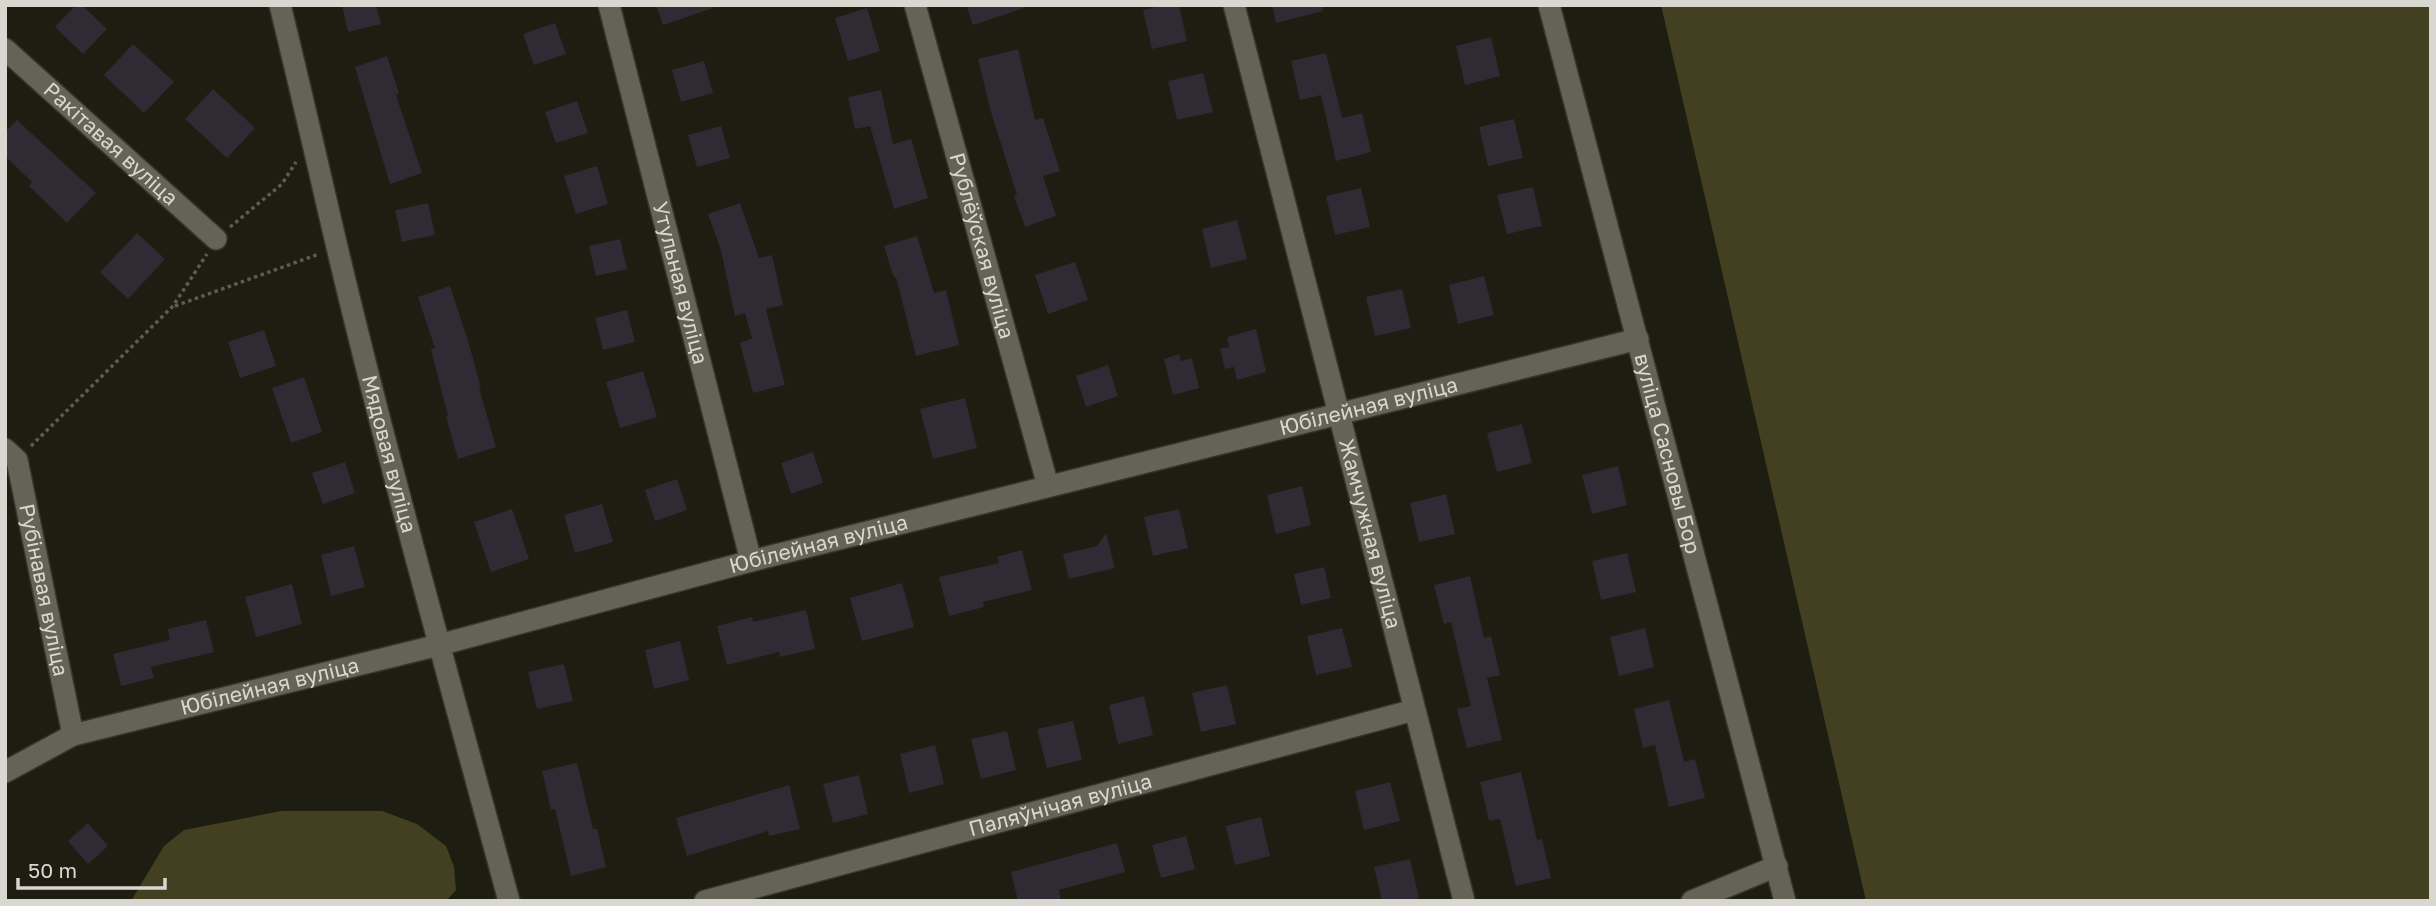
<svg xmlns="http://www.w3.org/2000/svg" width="2436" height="906" font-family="'Golos Text',sans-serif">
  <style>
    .green { fill: #434021 }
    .building { fill: #2f2a34 }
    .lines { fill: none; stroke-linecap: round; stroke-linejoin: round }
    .street-casing { stroke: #36352f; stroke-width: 24 }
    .path { stroke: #5d5c51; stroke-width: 3.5; stroke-dasharray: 3.5 3.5; stroke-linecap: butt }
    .street { stroke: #646356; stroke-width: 21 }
    .labels { text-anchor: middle; stroke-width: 6; stroke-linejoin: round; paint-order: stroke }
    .street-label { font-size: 21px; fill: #d9d8d0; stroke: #1e1d11 }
  </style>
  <rect width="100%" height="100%" fill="#1e1d11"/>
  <g class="green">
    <polygon points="1661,5 2431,5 2431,901 1866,901"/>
    <polygon points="281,811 382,811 417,824 446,846 454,867 456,890 446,901 131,901 164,846 184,830"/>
  </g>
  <g class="building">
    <polygon points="76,5 82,5 107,29 83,54 55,27"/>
    <polygon points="342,5 376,5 381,24 348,32"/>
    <polygon points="656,5 713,5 713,8 663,25"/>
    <polygon points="966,5 1024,5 1024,8 973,25"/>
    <polygon points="1163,5 1179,5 1187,41 1152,49 1143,10"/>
    <polygon points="1272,5 1322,5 1323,11 1276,23"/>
    <polygon points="867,8 880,51 848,61 835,18"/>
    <polygon points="555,23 566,54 534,65 523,34"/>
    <polygon points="1491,37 1500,76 1465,85 1456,46"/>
    <polygon points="133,44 174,82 144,113 104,75"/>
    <polygon points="1018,49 1035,120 1043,118 1060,171 1043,176 1056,216 1025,227 1014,196 1017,195 991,112 978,59"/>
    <polygon points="1326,53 1342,118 1362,113 1371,152 1336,161 1321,95 1300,100 1291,61"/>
    <polygon points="387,56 399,93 396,95 422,173 390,184 355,67"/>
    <polygon points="704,61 713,93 681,102 672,70"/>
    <polygon points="1203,73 1213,112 1177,120 1168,81"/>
    <polygon points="213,89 255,128 227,158 185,119"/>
    <polygon points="881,90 893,144 911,139 928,198 894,209 870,126 855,129 848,97"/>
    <polygon points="577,101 588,133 556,143 545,112"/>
    <polygon points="1514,119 1523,158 1488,166 1479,127"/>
    <polygon points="17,120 96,193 67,223 29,186 32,182 5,156 5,132"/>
    <polygon points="721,126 730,158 697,167 688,135"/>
    <polygon points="597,166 608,204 576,214 564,176"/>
    <polygon points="1533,187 1542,226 1507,234 1497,195"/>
    <polygon points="1361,188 1370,227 1335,235 1326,196"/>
    <polygon points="428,203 435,235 402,242 395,210"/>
    <polygon points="740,203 759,258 772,255 783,305 766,309 785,385 753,393 740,343 752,338 745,313 735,316 721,251 708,214"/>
    <polygon points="1237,220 1247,259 1211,268 1202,229"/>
    <polygon points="137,233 165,259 128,299 100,272"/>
    <polygon points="917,236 934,293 946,290 959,345 916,356 896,277 894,278 884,246"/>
    <polygon points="620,239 627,269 596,276 589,246"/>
    <polygon points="1075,262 1088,300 1048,314 1035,275"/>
    <polygon points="1484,276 1494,315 1458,324 1449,285"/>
    <polygon points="450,286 469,344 481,388 479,388 496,447 458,459 446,417 448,416 431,349 435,348 418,297"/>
    <polygon points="1402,289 1411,328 1375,336 1366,297"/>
    <polygon points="627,310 635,342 603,350 595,318"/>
    <polygon points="1256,329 1266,372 1237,380 1234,367 1225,369 1220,349 1229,347 1227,337"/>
    <polygon points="264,330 276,366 240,378 228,342"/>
    <polygon points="1179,354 1181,361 1192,358 1199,388 1173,395 1164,359"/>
    <polygon points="1108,365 1118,396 1086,407 1076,376"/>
    <polygon points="643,371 657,417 620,428 606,382"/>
    <polygon points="304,377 322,432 291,443 272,388"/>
    <polygon points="965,398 977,448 933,459 920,409"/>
    <polygon points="1522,424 1532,463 1497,472 1487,433"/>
    <polygon points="813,452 823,483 791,494 781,463"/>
    <polygon points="345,462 355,493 323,504 312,473"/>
    <polygon points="1618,466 1627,505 1592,514 1582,475"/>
    <polygon points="677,479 687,510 655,521 645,490"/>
    <polygon points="1302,486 1311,525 1276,534 1267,495"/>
    <polygon points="1446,494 1455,534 1419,542 1410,503"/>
    <polygon points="602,504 613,542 575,553 564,515"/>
    <polygon points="512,509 529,559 491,572 474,522"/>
    <polygon points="1179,509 1188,548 1153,556 1144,517"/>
    <polygon points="1106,533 1115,568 1069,579 1063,554 1097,546"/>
    <polygon points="354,546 365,587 331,596 321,555"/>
    <polygon points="1022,550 1032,590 983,602 984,607 949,616 939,577 999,563 997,557"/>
    <polygon points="1627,553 1636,592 1601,600 1592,561"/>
    <polygon points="1324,567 1331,598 1301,605 1294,574"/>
    <polygon points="1470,576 1484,638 1491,636 1500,675 1487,678 1502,740 1467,748 1457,709 1471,706 1451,622 1444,624 1434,585"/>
    <polygon points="902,583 914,627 862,641 850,598"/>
    <polygon points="292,584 302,624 256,637 245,597"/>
    <polygon points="806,610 815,649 780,657 779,652 727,665 717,626 752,617 753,622"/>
    <polygon points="206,620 214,652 151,667 154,678 121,686 113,654 170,640 168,629"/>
    <polygon points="1342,628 1352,667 1316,675 1307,636"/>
    <polygon points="1645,628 1654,667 1619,676 1610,637"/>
    <polygon points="680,641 689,680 654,689 645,650"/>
    <polygon points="564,664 573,701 537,709 528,672"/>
    <polygon points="1227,685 1236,724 1201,732 1192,693"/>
    <polygon points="1144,696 1153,735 1118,744 1109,705"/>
    <polygon points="1669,700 1684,762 1695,759 1705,798 1669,807 1655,745 1643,748 1634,709"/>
    <polygon points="1073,721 1082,760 1047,768 1037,729"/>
    <polygon points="1007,731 1016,770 981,779 971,739"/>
    <polygon points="935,745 944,784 909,793 900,754"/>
    <polygon points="577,763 593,829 597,829 606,867 571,876 555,809 551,810 542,771"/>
    <polygon points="1521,772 1537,840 1542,839 1551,878 1516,886 1500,819 1489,821 1480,782"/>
    <polygon points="859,775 868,814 833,823 823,784"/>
    <polygon points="1390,782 1400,821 1364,830 1355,791"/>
    <polygon points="789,785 800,829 769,836 768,831 687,856 676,818"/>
    <polygon points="1261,817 1270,856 1235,865 1226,826"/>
    <polygon points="88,823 108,846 88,864 68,841"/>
    <polygon points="1186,836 1195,869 1161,878 1152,845"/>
    <polygon points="1117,843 1125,872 1059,890 1061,901 1018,901 1011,872"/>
    <polygon points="1410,859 1419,898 1407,901 1382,901 1374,867"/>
  </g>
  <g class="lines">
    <defs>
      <g id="street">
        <path id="s1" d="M280,5C300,86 318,166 337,247C389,466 450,683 509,901"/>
        <path id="s2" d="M609,5L751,561"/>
        <path id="s3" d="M915,5L1048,486"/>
        <path id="s4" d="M1234,5L1464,901"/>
        <path id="s5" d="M1549,5L1785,901"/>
        <path id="s6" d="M5,49L216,239"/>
        <path id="s7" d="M5,449L17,460L73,735"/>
        <path id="s8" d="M5,772L73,735L439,645L751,561L1638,339"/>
        <path id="s9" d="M705,901L1414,710"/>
        <polyline points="1692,901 1777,866"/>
      </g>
    </defs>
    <use href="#street" class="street-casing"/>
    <g class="path">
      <polyline points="230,227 282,184 296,162"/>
      <polyline points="175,306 319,254"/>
      <polyline points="31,446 173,306 207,254"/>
    </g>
    <use href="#street" class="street"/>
  </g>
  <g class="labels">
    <g class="street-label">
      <text dy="7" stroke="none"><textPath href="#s6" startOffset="142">Ракітавая вуліца</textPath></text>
      <text dy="7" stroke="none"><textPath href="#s3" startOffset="250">Рублёўская вуліца</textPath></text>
      <text dy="7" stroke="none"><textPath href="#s2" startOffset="287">Утульная вуліца</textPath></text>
      <text dy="7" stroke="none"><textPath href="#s8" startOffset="1414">Юбілейная вуліца</textPath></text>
      <text dy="7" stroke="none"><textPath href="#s5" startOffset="464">вуліца Сасновы Бор</textPath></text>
      <text dy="7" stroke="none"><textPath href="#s1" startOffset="462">Мядовая вуліца</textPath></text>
      <text dy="7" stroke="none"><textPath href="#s4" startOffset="546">Жамчужная вуліца</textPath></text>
      <text dy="7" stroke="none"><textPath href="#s8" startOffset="847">Юбілейная вуліца</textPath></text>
      <text dy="7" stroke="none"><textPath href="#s7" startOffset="149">Рубінавая вуліца</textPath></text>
      <text dy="7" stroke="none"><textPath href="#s8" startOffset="280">Юбілейная вуліца</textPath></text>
      <text dy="7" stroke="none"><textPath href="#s9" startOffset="368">Паляўнічая вуліца</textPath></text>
    </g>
  </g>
  <rect width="2436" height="906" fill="none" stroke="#d9d8d0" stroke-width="14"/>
  <path d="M18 878v10h147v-10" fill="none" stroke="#d9d8d0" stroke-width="3.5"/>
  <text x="28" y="878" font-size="21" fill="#d9d8d0" stroke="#1e1d11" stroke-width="5" paint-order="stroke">50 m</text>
</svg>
